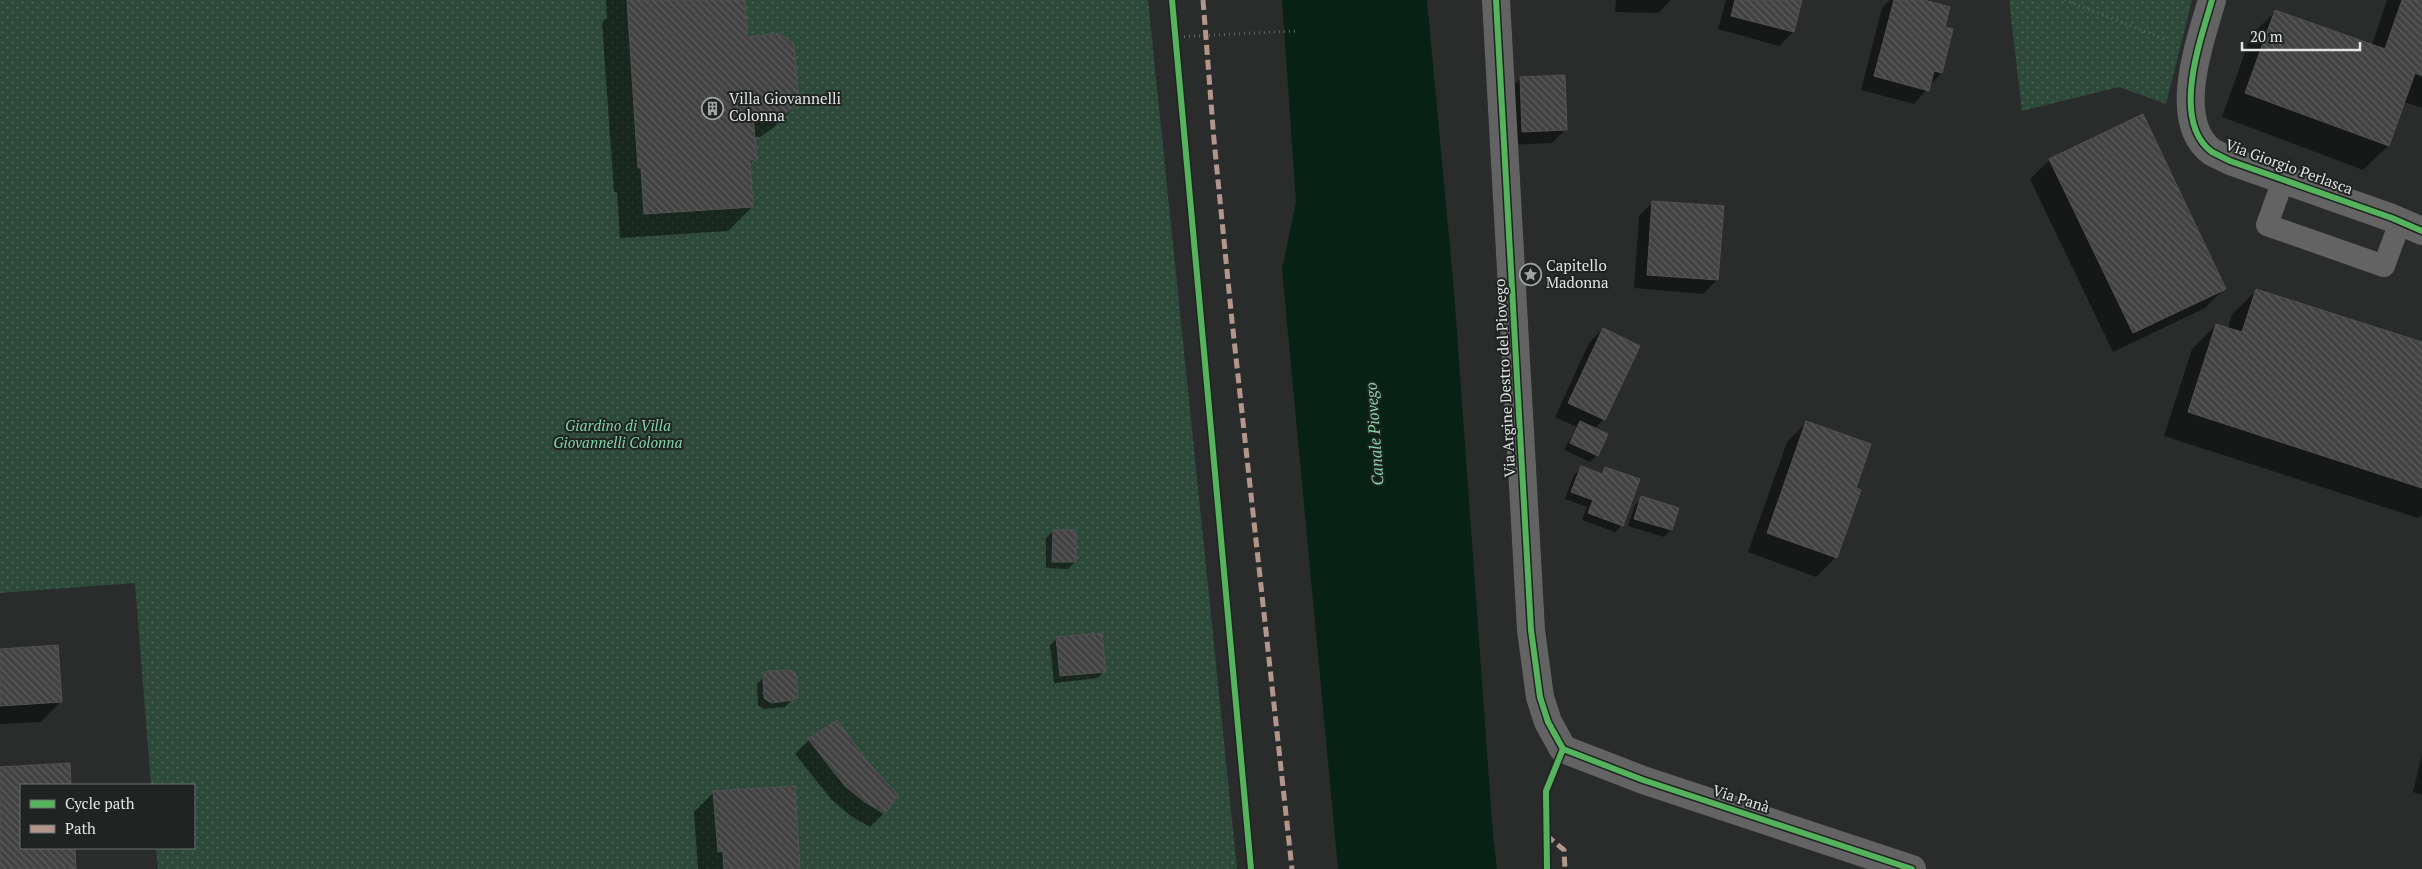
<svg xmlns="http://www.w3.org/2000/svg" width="2422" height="869" font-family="'PT Serif',serif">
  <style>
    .green { fill: url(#green-dots) }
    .water { fill: #072215 }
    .shadow { fill: #0007 }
    .building { fill: url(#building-back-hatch); stroke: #515252 }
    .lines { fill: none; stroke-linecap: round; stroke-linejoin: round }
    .path { stroke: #616362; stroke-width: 3; stroke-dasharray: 1 4; stroke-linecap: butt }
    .service { stroke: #626362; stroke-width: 22 }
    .minor { stroke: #626362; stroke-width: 28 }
    .quiet { stroke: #b2968c; stroke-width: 5; stroke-dasharray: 10 5; stroke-linecap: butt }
    .cycleway-casing { stroke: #1f2321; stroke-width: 9 }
    .cycleway { stroke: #56b35d; stroke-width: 6 }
    .labels { text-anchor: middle; stroke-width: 4; stroke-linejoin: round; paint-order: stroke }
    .poi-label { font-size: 15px; fill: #e2e5e3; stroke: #1f2321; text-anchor: start }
    .street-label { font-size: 15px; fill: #e2e5e3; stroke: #1f2321 }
    .park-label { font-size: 15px; font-style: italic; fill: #81d4a6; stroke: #1f2321 }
    .water-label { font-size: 16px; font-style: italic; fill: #82d5a6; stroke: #1f2321 }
  </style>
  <defs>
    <pattern id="green-dots" width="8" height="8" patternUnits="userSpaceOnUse" patternTransform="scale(1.25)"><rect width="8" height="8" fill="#2d4939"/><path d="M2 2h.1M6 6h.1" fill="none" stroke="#4b6356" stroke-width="1.8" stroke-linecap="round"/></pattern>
    <pattern id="building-back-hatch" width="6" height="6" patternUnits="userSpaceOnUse" patternTransform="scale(1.25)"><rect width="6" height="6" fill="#414241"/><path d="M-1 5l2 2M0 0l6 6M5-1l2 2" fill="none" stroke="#5c5d5c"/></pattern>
  </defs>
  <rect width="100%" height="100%" fill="#2a2c2b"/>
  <g class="green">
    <polygon points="0,0 1148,0 1237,869 158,869 156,848 194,848 194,785 151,785 135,583 0,593"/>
    <polygon points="2009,0 2192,0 2166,104 2119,87 2022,111"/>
  </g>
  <polygon class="water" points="1282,0 1427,0 1454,291 1493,835 1497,869 1338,869 1282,269 1296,202"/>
  <g class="shadow">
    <polygon points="606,0 744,0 746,38 798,103 773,128 760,137 754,137 755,159 749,165 752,207 728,231 620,238 617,192 614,192 602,22 607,18"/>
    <polygon points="1616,0 1671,0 1658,13 1615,12"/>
    <polygon points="1726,0 1801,0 1793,32 1779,46 1718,29"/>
    <polygon points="1890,0 1918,0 1941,73 1914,104 1861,90 1882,8"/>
    <polygon points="2387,0 2422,0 2422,108 2404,102 2388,146 2363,170 2222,117 2251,35 2276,11 2372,45"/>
    <polygon points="1521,78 1566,129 1552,143 1509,145 1507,92"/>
    <polygon points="2050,160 2225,288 2205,308 2113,352 2030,179"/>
    <polygon points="1653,202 1717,280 1703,294 1634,288 1639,216"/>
    <polygon points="2257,290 2422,343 2422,515 2418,518 2164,436 2192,349 2216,325 2228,329 2232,314"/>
    <polygon points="1603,329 1604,419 1594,429 1597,455 1590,462 1564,450 1577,427 1555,417 1589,343"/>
    <polygon points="1807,422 1836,557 1816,577 1748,552 1787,442"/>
    <polygon points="1581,468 1599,475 1605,468 1622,525 1615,532 1582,520 1587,507 1565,499 1574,475"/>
    <polygon points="1642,498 1677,508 1671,530 1664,537 1628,526 1635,505"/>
    <polygon points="1053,531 1075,562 1068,569 1046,568 1046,538"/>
    <polygon points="1057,638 1104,671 1098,678 1054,683 1050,645"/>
    <polygon points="0,650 60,702 41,722 0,724"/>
    <polygon points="769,672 796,696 785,707 764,709 758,705 757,684"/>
    <polygon points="809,740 884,813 870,827 851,816 832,800 795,754"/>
    <polygon points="2422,755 2422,795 2413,792"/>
    <polygon points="69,764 70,785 21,785 21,848 74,848 75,869 0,869 0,769"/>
    <polygon points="714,792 799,869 698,869 694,812"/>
  </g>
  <g class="building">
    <polygon points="627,0 745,0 747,37 779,33 794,44 799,103 786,113 753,116 757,160 750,160 753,207 644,214 641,168 638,168"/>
    <polygon points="1735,0 1802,0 1794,32 1731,16"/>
    <polygon points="1894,0 1924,0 1950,7 1945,27 1953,29 1942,73 1934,71 1929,91 1874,76"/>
    <polygon points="2402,0 2422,0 2422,76 2415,73 2389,146 2245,93 2275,10 2385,49"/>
    <polygon points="1565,75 1567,130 1522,132 1520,77"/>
    <polygon points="2143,114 2226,289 2133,333 2049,159"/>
    <polygon points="1652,201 1724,206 1718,280 1647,275"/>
    <polygon points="2256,289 2422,342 2422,488 2188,412 2216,324 2242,332"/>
    <polygon points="1603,328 1640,346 1605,420 1568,403"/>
    <polygon points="1580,421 1608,434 1598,456 1570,443"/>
    <polygon points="1806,421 1871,444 1856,488 1861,490 1837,558 1767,533"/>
    <polygon points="1581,466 1602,474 1605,467 1640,479 1623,526 1588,513 1593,500 1571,492"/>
    <polygon points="1641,496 1679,508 1672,530 1634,519"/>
    <polygon points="1053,530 1076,530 1076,562 1052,562"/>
    <polygon points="1102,633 1106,672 1060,676 1056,637"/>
    <polygon points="58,645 62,702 0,706 0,649"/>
    <polygon points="791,670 796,674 798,696 793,700 771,703 764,698 763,676 768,671"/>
    <polygon points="837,720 867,761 898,795 885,814 865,802 845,786 808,739"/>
    <polygon points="70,763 71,785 21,785 21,848 75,848 76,869 0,869 0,767"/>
    <polygon points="795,786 800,869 724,869 723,851 718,852 713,791"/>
  </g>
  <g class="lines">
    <g class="path">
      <polyline points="2065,0 2164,39"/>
      <polyline points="1174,37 1296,31"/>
    </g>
    <polyline class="service" points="2283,180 2267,225 2384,266 2400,222"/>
    <g class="minor">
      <polyline points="1496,0 1531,630 1540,697 1548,722 1563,749 1643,780 1912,869"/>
      <path d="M2212,0C2201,39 2170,121 2212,152C2218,155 2224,158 2230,161L2392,218L2422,231"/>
    </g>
    <g class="quiet">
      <polyline points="1203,0 1214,140 1232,321 1292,869"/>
      <polyline points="1546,835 1564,850 1565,869"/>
    </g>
    <defs>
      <g id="cycleway">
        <polyline points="1172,0 1251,869"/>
        <polyline points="1496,0 1531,630 1540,697 1548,722 1563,749"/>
        <path d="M2212,0C2201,39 2170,121 2212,152C2218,155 2224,158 2230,161L2392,218L2422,231"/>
        <polyline points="1563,749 1643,780 1912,869"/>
        <polyline points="1547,869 1546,791 1563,749"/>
      </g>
    </defs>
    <use href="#cycleway" class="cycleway-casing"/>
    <use href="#cycleway" class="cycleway"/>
  </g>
  <defs>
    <symbol id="building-ring" viewBox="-11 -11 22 22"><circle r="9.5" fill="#1f2321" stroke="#a2a4a3" stroke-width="1.5"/><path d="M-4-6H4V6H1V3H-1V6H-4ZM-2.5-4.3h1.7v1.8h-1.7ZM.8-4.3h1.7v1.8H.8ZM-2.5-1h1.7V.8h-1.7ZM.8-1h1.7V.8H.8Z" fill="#a2a4a3"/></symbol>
    <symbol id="sight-ring" viewBox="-11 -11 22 22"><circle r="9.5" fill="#1f2321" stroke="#a2a4a3" stroke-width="1.5"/><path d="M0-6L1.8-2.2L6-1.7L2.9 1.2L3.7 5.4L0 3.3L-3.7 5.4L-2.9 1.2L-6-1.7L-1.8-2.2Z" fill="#a2a4a3"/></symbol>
  </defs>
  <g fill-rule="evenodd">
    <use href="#building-ring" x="700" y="96" width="25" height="25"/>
    <use href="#sight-ring" x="1518" y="262" width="25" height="25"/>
  </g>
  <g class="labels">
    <g class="poi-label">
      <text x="729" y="104">Villa Giovannelli<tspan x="729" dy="17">Colonna</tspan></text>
      <text x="1546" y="271">Capitello<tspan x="1546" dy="17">Madonna</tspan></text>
    </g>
    <g class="street-label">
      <text transform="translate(2289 167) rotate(20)" y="5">Via Giorgio Perlasca</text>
      <text transform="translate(1505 378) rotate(-93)" y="5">Via Argine Destro del Piovego</text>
      <text transform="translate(1741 799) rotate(18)" y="5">Via Panà</text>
    </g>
    <g class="park-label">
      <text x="618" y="431">Giardino di Villa<tspan x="618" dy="17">Giovannelli Colonna</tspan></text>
    </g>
    <g class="water-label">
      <text transform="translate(1374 434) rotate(-94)" y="6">Canale Piovego</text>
    </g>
  </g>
  <rect x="20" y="784" width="175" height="65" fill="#1f2321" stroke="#6d716f"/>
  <rect x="30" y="800" width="25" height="8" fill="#56b35d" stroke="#6d716f"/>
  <text x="65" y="809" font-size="15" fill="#e2e5e3">Cycle path</text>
  <rect x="30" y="825" width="25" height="8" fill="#b2968c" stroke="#6d716f"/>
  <text x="65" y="834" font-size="15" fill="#e2e5e3">Path</text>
  <path d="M2242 42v8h118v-8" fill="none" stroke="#e2e5e3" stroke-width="2.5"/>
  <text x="2250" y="42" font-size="15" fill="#e2e5e3" stroke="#1f2321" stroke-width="4" paint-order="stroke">20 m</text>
</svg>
